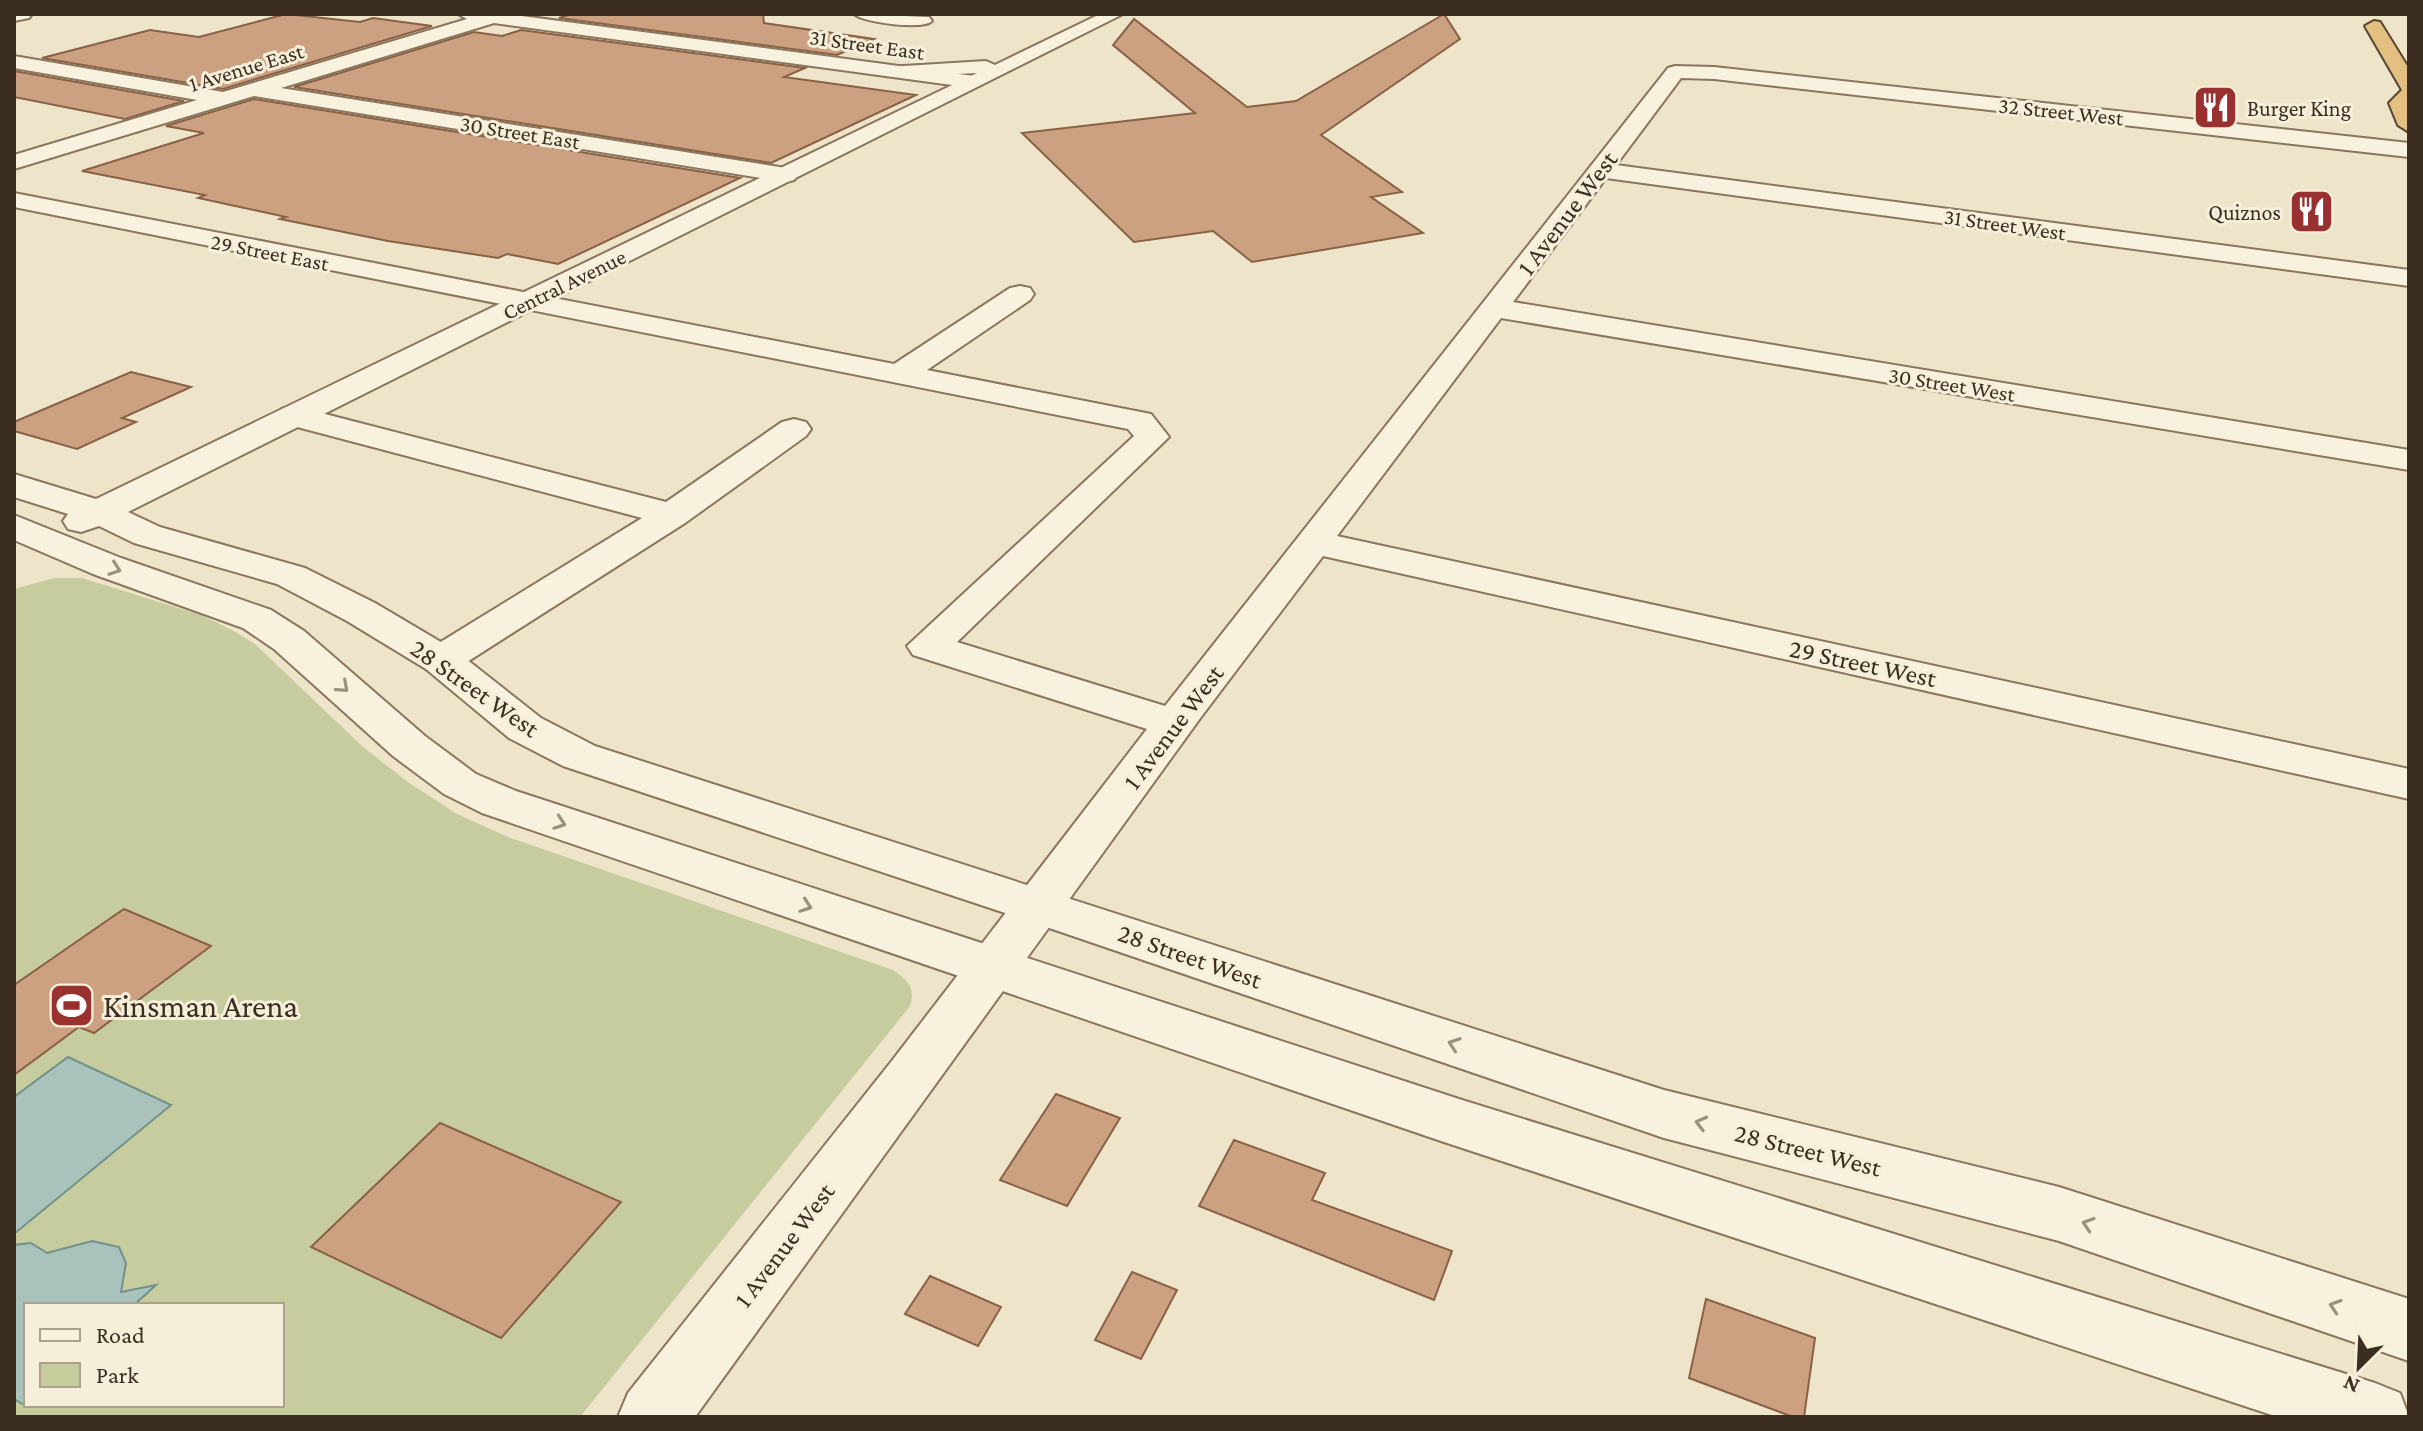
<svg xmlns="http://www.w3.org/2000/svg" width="2423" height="1431" font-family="'Crimson Pro',serif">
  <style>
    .green { fill: #c6cc9d; fill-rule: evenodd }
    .water { fill: #aac2bc; stroke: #719189; stroke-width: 2 }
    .building { fill: #cba181; stroke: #896145; stroke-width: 2 }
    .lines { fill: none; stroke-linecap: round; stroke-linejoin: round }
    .minor-casing { stroke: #8a765e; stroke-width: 4 }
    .tertiary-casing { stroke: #8a765e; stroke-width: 4 }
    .trunk-casing { stroke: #584532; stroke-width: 4 }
    .minor { fill: #f8f1dd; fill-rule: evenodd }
    .tertiary { fill: #f8f1dd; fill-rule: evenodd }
    .trunk { fill: #e4bf82; fill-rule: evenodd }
    .oneway { stroke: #9a907f }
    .labels { text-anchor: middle; stroke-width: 6; stroke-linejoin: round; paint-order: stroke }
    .far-street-label { font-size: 22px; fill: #3b2e21; stroke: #f5eed9 }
    .far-poi-label { font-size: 22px; fill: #3b2e21; stroke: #f5eed9; text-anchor: start }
    .street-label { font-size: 26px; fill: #3b2e21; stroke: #f5eed9 }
    .near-poi-label { font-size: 32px; fill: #3b2e21; stroke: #f5eed9; text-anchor: start }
  </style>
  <rect width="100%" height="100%" fill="#eee4ca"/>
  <path class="green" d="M54,578H82L201,615L232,630L255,644L363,747L408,782L457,814L508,837L893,970C907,980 916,987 910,1006L580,1417H14V589ZM26,1305H282V1405H26Z"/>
  <g class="water">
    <polygon points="68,1057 171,1105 14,1234 14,1097"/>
    <polygon points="92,1241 119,1247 126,1263 121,1292 156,1285 134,1305 26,1305 26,1403 24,1405 14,1399 14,1245 31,1243 47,1253"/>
  </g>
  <g class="building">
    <polygon points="286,14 360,22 373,18 432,26 223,89 42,58 150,30 199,37"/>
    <polygon points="571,14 763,14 764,23 874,39 837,55 559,18"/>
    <polygon points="1444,14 1460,39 1321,135 1402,192 1371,197 1423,233 1252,262 1213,231 1134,242 1022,133 1195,113 1113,45 1134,19 1247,107 1296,101"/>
    <polygon points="521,30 805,68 784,77 916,95 771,163 294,87 474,32 502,36"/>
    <polygon points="14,71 184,101 125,119 14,97"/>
    <polygon points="254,99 740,178 558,264 507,254 498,258 388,241 280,219 286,217 198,198 205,195 82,171 204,133 166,126"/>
    <polygon points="131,372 191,387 122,418 136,422 77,449 14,431 14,422"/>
    <polygon points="124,909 211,946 94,1033 79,1027 14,1075 14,985"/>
    <polygon points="1056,1094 1120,1118 1067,1206 1000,1180"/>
    <polygon points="440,1123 621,1202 501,1338 311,1247"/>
    <polygon points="1234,1140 1325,1173 1312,1200 1452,1251 1434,1300 1199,1206"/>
    <polygon points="1132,1272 1177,1290 1141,1359 1095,1340"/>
    <polygon points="930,1276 1001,1307 978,1346 905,1314"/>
    <polygon points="1706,1299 1815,1338 1804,1417 1793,1417 1689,1378"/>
  </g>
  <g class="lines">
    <defs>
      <g id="minor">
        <polygon points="14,14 32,14 29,18 14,21"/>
        <polygon points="458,14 507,14 974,76 984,82 974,88 494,23 281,88 786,168 794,170 798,175 794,180 786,182 254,96 14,169 14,155 197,100 14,68 14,56 223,92 467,19"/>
        <path d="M854,14L929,17L932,21C923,30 864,23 854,14Z"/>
        <polygon points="1675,66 1714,67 2409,143 2409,157 1714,79 1681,78 1616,165 2409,270 2409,286 1606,178 1513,302 2409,450 2409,470 1501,318 1337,536 2409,769 2409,799 1323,556 1201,717 695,1417 618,1417 628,1393 891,1062 1147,729 913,655 907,646 1134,436 1128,429 14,207 14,193 894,364 1010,288 1020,286 1030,288 1034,294 1030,300 927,370 1151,414 1169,437 957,642 1165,706 1668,68"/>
        <polygon points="294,406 666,502 782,422 794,419 806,422 811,429 806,436 685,523 456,669 441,673 426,669 420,660 426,651 642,518 282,423 278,416 282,409"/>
      </g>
      <g id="tertiary">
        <polygon points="1100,14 1123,14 128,512 160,527 305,568 375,603 456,651 541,718 595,746 1664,1090 2059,1187 2409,1299 2409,1361 2059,1241 1664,1138 1020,918 563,766 509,738 426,669 347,621 277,584 134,543 99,526 81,532 68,529 63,521 68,514 14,497 14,474 96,499 977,73 894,77 887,75 884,71 887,67 986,61 995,65"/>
        <polygon points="14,515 121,558 271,610 304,631 425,736 476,774 516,791 1462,1100 2375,1383 2400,1393 2409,1417 2278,1417 1441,1141 482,813 444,794 393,756 274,649 243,628 93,574 14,540"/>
      </g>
      <polygon id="trunk" points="2374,21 2380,22 2409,69 2409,132 2398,125 2389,103 2402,90 2365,26"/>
    </defs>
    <use href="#minor" class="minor-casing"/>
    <use href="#tertiary" class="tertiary-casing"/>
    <use href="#trunk" class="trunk-casing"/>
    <use href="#minor" class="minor"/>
    <use href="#tertiary" class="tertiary"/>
    <use href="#trunk" class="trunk"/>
  </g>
  <defs><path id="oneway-chevron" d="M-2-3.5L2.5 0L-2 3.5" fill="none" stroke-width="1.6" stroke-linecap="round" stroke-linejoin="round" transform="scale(2)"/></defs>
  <g class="oneway">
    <use href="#oneway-chevron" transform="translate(115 569) rotate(20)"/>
    <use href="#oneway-chevron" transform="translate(343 687) rotate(42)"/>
    <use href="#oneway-chevron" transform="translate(560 823) rotate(19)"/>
    <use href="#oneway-chevron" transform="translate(806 906) rotate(19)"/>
    <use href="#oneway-chevron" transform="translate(1454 1044) rotate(-161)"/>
    <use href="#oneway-chevron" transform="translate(1701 1123) rotate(-166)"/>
    <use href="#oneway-chevron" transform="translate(2088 1224) rotate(-162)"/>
    <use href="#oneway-chevron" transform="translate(2335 1306) rotate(-162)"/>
  </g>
  <defs>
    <symbol id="restaurant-square" viewBox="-11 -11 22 22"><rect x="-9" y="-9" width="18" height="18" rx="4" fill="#983130" stroke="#f5eed9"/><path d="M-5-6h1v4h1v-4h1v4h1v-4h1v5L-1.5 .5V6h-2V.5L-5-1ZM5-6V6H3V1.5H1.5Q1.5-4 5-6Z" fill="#fff"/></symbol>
    <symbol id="stadium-square" viewBox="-11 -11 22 22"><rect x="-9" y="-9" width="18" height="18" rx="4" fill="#983130" stroke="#f5eed9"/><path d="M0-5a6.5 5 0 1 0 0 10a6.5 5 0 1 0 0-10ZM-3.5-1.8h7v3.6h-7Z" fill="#fff"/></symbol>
  </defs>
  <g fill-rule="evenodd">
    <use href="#restaurant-square" x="2190" y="82" width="51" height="51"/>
    <use href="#restaurant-square" x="2286" y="186" width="51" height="51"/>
    <use href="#stadium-square" x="46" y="980" width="51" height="51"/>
  </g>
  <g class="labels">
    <g class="far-street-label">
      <text transform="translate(867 44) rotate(8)" y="8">31 Street East</text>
      <text transform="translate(246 67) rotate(-17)" y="8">1 Avenue East</text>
      <text transform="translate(2061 111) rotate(6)" y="8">32 Street West</text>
      <text transform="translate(520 132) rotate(9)" y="8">30 Street East</text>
      <text transform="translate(2005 224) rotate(8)" y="8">31 Street West</text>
      <text transform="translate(270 252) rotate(11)" y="8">29 Street East</text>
      <text transform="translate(564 284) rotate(-26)" y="8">Central Avenue</text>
      <text transform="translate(1952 384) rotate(9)" y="8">30 Street West</text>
    </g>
    <g class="far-poi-label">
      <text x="2247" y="116">Burger King</text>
      <text x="2281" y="220" text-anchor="end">Quiznos</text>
    </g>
    <g class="street-label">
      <text transform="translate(1567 213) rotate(-53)" y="9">1 Avenue West</text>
      <text transform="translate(1863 663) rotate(12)" y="9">29 Street West</text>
      <text transform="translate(475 688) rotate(35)" y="9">28 Street West</text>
      <text transform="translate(1173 727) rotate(-53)" y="9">1 Avenue West</text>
      <text transform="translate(1190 956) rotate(19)" y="9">28 Street West</text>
      <text transform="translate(1808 1150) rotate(14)" y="9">28 Street West</text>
      <text transform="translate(784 1245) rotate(-53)" y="9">1 Avenue West</text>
    </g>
    <g class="near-poi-label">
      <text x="103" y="1017">Kinsman Arena</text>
    </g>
  </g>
  <rect width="2423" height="1431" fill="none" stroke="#3b2e21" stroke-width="32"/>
  <rect x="24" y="1303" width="260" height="104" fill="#f5eed9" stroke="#aba18f" stroke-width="2"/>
  <rect x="40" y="1329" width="40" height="12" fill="#f8f1dd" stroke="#aba18f" stroke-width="2"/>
  <text x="96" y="1343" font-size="24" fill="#3b2e21">Road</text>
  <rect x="40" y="1363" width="40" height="24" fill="#c6cc9d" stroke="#aba18f" stroke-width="2"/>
  <text x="96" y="1383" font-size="24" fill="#3b2e21">Park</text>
  <g transform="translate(2359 1367) rotate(204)" stroke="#f5eed9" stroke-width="6" paint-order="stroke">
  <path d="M0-6L14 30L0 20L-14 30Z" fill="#3b2e21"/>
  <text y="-12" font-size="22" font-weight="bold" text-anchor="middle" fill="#3b2e21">N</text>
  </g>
</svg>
